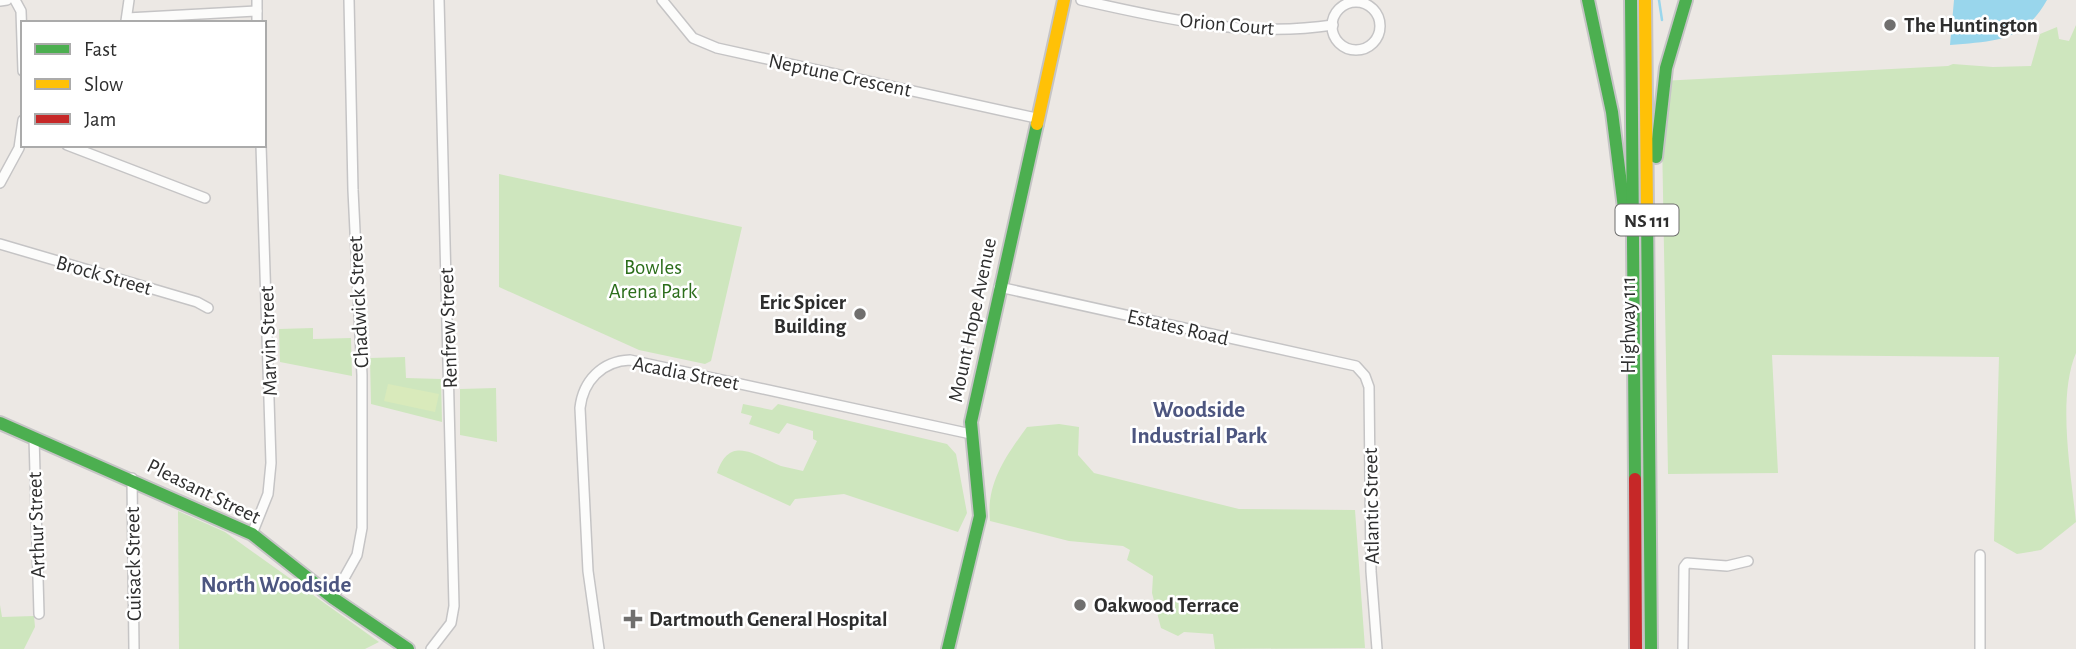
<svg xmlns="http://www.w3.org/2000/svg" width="2076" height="649" font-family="'Alegreya Sans',sans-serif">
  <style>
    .green { fill: #cee6be }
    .pitch { fill: #d9eabb }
    .water { fill: #99d6ec }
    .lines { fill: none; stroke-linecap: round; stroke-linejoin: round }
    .stream { stroke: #99d6ec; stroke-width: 2.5 }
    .street-casing { stroke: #c5c4c5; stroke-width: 12 }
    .fast-casing { stroke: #c5c4c5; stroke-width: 16 }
    .slow-casing { stroke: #c5c4c5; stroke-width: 16 }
    .jam-casing { stroke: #c5c4c5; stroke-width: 16 }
    .street { stroke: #fcfcfb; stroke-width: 9 }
    .fast { stroke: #4caf50; stroke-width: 12 }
    .slow { stroke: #ffc107; stroke-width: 12 }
    .jam { stroke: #c62828; stroke-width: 12 }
    .poi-dot { fill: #706f6e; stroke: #fff; stroke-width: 2.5 }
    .labels { text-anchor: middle; stroke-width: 5; stroke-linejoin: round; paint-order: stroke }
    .shield { fill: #fff; stroke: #6d6d6d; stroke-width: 2 }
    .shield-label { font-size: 19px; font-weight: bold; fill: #2e2e2e }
    .street-label { font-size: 21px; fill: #2e2e2e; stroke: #fff }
    .poi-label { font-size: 21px; font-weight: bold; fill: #2e2e2e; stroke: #fff; text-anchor: start }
    .park-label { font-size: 21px; fill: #2c6e1b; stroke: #fff }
    .neighbourhood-label { font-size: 23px; font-weight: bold; fill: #4d5680; stroke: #fff }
  </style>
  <rect width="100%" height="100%" fill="#ece8e4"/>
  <g class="green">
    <path d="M2076,25V353C2057,398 2071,473 2076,522L2041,550L2017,554L1994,541L1999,357L1772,355L1778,473L1668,474L1661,81L1948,66L1953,64L1993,67L2031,66L2040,34L2057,27L2059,39L2069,41Z"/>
    <polygon points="499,174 742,227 711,361 705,364 639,350 499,287"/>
    <polygon points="313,328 313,339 351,338 352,376 280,362 279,329"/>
    <polygon points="405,357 406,378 441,379 442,422 371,404 370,358"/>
    <polygon points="496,388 497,442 460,435 460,389"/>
    <path d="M743,404L772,410L778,404L947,444L956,454L967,513L958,532L844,494L795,499L790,506L717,473C730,433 757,457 781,466C788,468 796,469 803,471L817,441L813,439V431L787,423L779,434L749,424L752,416L741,413Z"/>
    <path d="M1059,424L1079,427L1078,455L1094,473L1239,509L1355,510L1365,648L1215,649L1213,634L1184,632L1178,636L1161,628L1152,593L1153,576L1127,560L1130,550L1123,546L1069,541L990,521C986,483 1006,456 1027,427Z"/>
    <polygon points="178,511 225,532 379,642 365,649 179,649"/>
    <polygon points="0,605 2,617 34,616 35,627 24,649 0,649"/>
  </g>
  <polygon class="pitch" points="388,384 439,394 435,412 384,401"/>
  <path class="water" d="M1954,0H2047C2023,43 1993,41 1950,45Z"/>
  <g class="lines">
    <polyline class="stream" points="1659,0 1662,20"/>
    <defs>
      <g id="street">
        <polyline points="15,0 21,11 23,71"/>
        <polyline points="257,0 257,23"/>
        <polyline points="662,0 693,38 717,48 1036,118"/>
        <path d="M1081,0C1164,19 1248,38 1333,25"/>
        <polyline points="0,1 7,0"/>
        <circle cx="1356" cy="26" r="24"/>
        <polyline points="127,18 257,11"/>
        <polyline points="126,21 129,0"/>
        <polyline points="67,145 205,198"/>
        <polyline points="0,183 19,148 23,120"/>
        <polyline points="0,244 197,302 208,308"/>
        <polyline points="999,287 1356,366 1365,376 1369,387 1371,571 1377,649"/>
        <polyline points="34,437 39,614"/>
        <polyline points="132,478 134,649"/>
        <polyline points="252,534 268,494 271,463 261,145"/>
        <polyline points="333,598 357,555 362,528 362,375 353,190 349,0"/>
        <polyline points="431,649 451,623 454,606 439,0"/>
        <path d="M599,649L588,571L580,408C583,381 602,361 630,360L971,434"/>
        <polyline points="1683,649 1684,567 1687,563 1727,566 1748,561"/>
        <polyline points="1980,649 1980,555"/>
      </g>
      <g id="fast">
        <polyline points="1588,0 1612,112 1624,208"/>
        <polyline points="1631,0 1635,479"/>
        <polyline points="1656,157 1666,68 1686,0"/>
        <polyline points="1647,211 1651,649"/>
        <polyline points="0,423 252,534 333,598 408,649"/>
        <polyline points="948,649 980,516 971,422 1037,124"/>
      </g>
      <g id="slow">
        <polyline points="1645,0 1647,211"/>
        <polyline points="1037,124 1064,0"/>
      </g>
      <polyline id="jam" points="1635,479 1636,649"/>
    </defs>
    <use href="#street" class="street-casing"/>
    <use href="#fast" class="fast-casing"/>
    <use href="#slow" class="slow-casing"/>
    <use href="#jam" class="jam-casing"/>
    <use href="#street" class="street"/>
    <use href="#fast" class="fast"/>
    <use href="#slow" class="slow"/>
    <use href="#jam" class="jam"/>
  </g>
  <g class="poi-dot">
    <circle cx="1890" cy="25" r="7"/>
    <circle cx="860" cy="314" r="7"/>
    <circle cx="1080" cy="605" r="7"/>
    <path d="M629.5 608.5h7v7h7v7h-7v7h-7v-7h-7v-7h7z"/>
  </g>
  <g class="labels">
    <rect class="shield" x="1615.5" y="204.5" width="63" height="31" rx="5"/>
    <g class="shield-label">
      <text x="1647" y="227">NS 111</text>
    </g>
    <g class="street-label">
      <text transform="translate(1227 24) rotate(5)" y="7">Orion Court</text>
      <text transform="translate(840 75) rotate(12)" y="7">Neptune Crescent</text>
      <text transform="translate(104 275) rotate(16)" y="7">Brock Street</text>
      <text transform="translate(358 302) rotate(-93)" y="7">Chadwick Street</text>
      <text transform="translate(972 320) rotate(-78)" y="7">Mount Hope Avenue</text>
      <text transform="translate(1628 325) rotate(-90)" y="7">Highway 111</text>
      <text transform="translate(1178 327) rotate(13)" y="7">Estates Road</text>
      <text transform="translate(448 328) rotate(-92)" y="7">Renfrew Street</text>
      <text transform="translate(268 341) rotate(-92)" y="7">Marvin Street</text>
      <text transform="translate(686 373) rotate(11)" y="7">Acadia Street</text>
      <text transform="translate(204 491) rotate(26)" y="7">Pleasant Street</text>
      <text transform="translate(1371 506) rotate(-91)" y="7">Atlantic Street</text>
      <text transform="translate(36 525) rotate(-92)" y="7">Arthur Street</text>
      <text transform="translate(133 564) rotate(-91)" y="7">Cuisack Street</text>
    </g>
    <g class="poi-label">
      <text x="1904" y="32">The Huntington</text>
      <text x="846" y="309" text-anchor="end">Eric Spicer<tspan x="846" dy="24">Building</tspan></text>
      <text x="1094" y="612">Oakwood Terrace</text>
      <text x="649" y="626">Dartmouth General Hospital</text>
    </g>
    <g class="park-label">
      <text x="653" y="274">Bowles<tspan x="653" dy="24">Arena Park</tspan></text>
    </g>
    <g class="neighbourhood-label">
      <text x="1199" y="417">Woodside<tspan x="1199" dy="26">Industrial Park</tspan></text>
      <text x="276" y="592">North Woodside</text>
    </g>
  </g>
  <rect x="21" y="21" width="245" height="126" fill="#ffffff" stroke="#ababab" stroke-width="2"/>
  <rect x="35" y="44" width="35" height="10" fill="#4caf50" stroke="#ababab" stroke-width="2"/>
  <text x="84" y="56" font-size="21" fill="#2e2e2e">Fast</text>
  <rect x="35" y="79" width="35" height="10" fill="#ffc107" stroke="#ababab" stroke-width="2"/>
  <text x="84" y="91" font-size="21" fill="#2e2e2e">Slow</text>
  <rect x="35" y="114" width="35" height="10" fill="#c62828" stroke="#ababab" stroke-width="2"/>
  <text x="84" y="126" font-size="21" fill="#2e2e2e">Jam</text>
</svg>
